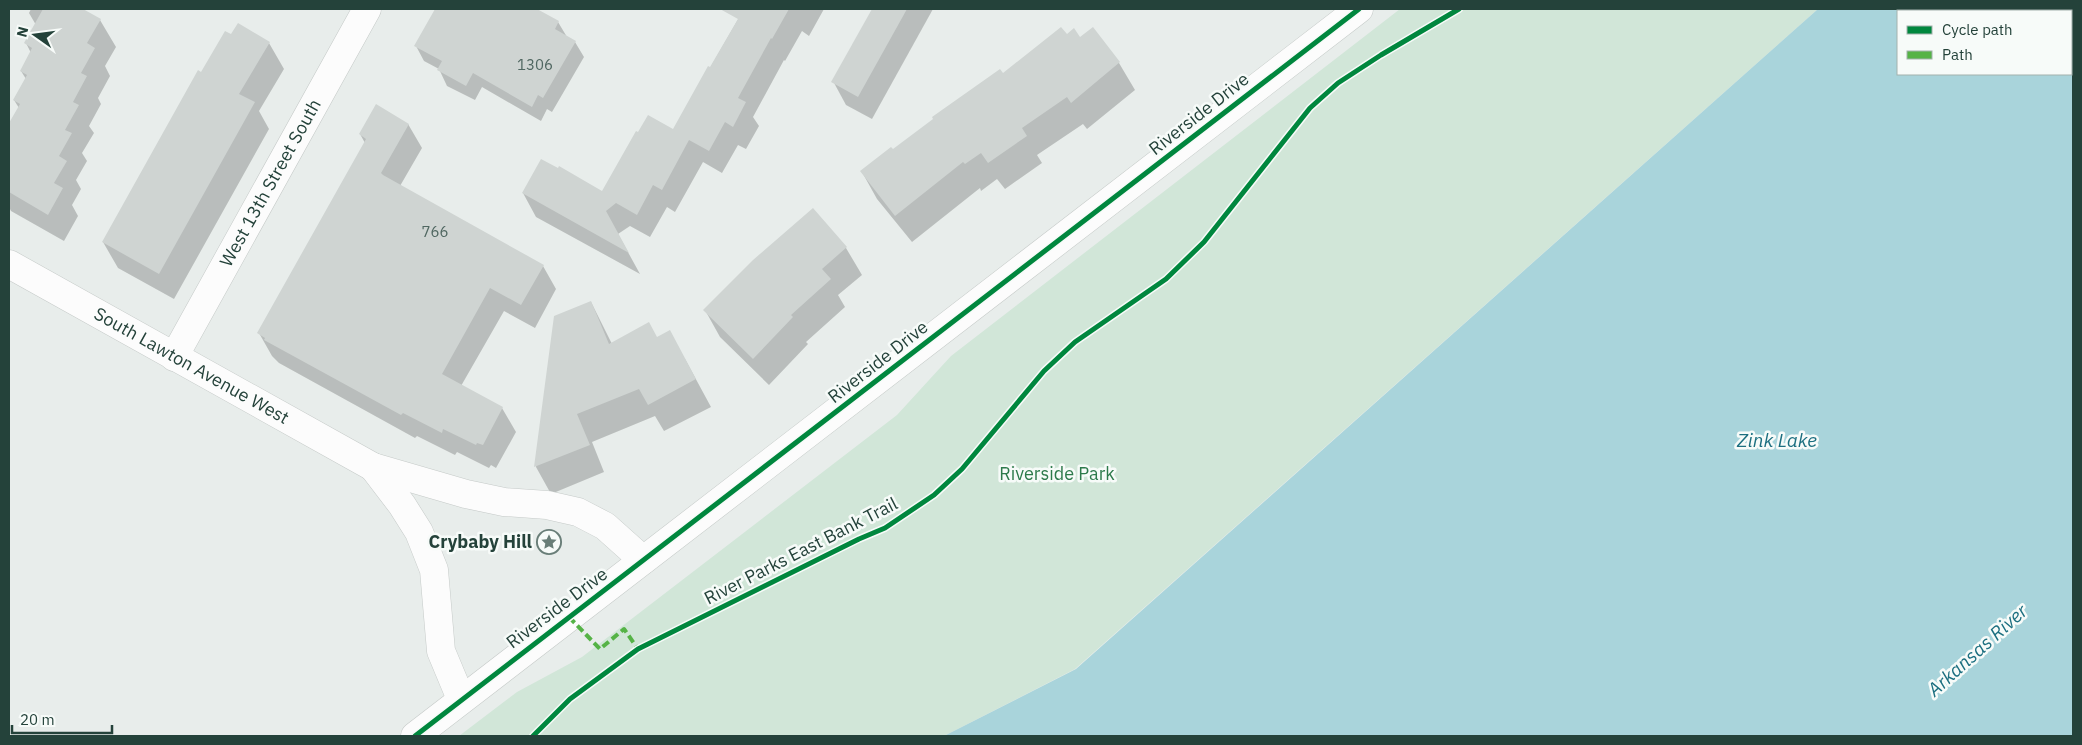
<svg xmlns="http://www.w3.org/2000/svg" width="2082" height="745" font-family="'IBM Plex Sans',sans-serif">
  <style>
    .green { fill: #d1e6d8 }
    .water { fill: #a9d4db; fill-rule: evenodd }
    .shadow { fill: #0003 }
    .building { fill: #cfd4d2 }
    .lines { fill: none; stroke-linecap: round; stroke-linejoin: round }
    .minor-casing { stroke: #c5cac8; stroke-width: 29 }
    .tertiary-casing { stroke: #c5cac8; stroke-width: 29 }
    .minor { stroke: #fcfcfc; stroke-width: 28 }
    .tertiary { stroke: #fcfcfc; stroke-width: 28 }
    .quiet { stroke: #55b346; stroke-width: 4; stroke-dasharray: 8 4; stroke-linecap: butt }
    .cycleway-casing { stroke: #f7fbf9; stroke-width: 8 }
    .cycleway { stroke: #00873e; stroke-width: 5 }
    .labels { text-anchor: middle; stroke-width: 5; stroke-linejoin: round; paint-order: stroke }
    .number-label { font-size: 15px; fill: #506761 }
    .street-label { font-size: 18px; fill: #24423a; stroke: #f7fbf9 }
    .park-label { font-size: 18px; fill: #2d7a4b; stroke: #f7fbf9 }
    .poi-label { font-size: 18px; font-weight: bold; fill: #24423a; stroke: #f7fbf9; text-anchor: end }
    .water-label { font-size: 19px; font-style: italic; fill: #1c6f80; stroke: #f7fbf9 }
  </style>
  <rect width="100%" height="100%" fill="#e8edeb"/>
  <polygon class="green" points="1400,9 1818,9 1075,669 944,736 459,736 517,692 582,657 897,415 951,356"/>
  <path class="water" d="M1818,9H2073V736H944L1076,669ZM1898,11H2071V74H1898Z"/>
  <g class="shadow">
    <polygon points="31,9 80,9 100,20 116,47 105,66 110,76 98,98 101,104 89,126 94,133 82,153 87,161 76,180 81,189 72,205 78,216 64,241 11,211 9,207 9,142 13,135 9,126 19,108 14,100 26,79 21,71 31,53 26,43 36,25 29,13"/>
    <polygon points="436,9 534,9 558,22 567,37 575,42 584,57 552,112 547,109 541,121 482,87 475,100 447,86 439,69 424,61 416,46"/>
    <polygon points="744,9 824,9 809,36 802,31 785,61 784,60 753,117 759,126 746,149 738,145 722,173 703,162 675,212 667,207 650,237 630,226 618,234 640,274 536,217 523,193 603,193 674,131"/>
    <polygon points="873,9 933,9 872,119 846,105 833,81"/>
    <polygon points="1092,29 1119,63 1135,90 1087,129 1083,124 1037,155 1042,163 1005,189 997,179 981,191 980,188 912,242 877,199 862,172 1002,75 1067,36 1080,39"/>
    <polygon points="269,43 284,69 259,111 269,129 174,299 118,268 103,242 202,74"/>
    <polygon points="408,124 422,148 400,186 543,266 556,289 535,328 504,311 461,386 502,408 516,432 496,468 491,465 489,468 457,452 455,455 417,436 415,438 279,363 272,356 259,333 365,143 360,134"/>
    <polygon points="813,210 846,248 862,275 838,295 845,307 806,342 808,344 769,385 720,337 705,310"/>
    <polygon points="591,302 612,344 657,339 685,359 711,407 664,431 655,416 592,442 604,472 551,494 536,467 555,317"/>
  </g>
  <g class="building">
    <polygon points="43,9 83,9 101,19 87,43 95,48 81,73 87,76 73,102 79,105 65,130 72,133 59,156 67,161 54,183 63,188 48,215 9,192 9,123 20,104 13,100 27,75 20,71 32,48 24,43"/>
    <polygon points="435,9 537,9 559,21 555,29 576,41 543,98 538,95 532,107 473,73 466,86 437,70 442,61 414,46"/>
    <polygon points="720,9 789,9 772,39 771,38 738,98 746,102 733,127 725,122 709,151 689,140 662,190 653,185 637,215 616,203 606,211 629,253 522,193 541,159 558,168 559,166 602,191 636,131 638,132 648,115 673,129 708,66 710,67 738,19"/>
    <polygon points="872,9 907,9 858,97 831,82"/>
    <polygon points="238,23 270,42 239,94 255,102 159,274 102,242 198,70 201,72 225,31 231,34"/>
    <polygon points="1061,27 1067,34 1074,28 1080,37 1093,27 1120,62 1071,103 1067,97 1022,128 1027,136 988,163 981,153 965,164 963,162 895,216 860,171 891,147 893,149 933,119 932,117 1000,69 1003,73"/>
    <polygon points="376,104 409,124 381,173 383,175 544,265 521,305 490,288 442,374 503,407 483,445 477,443 476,445 443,429 442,433 403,413 401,415 264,340 265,338 257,333 366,139 359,134"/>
    <polygon points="813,208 847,247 822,269 831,279 791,315 793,317 753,359 703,310 753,260"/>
    <polygon points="591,301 609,344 649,322 657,337 670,330 696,379 648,405 639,389 577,414 590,445 534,467 554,316"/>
  </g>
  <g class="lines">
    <defs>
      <g id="minor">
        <path id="s1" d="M9,264L373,467L466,494L504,502L547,505L578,512L605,526L643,560"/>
        <path id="s2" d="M174,357L367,9"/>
        <polyline points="373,467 402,505 419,532 434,570 441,651 461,699"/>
      </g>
      <polyline id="tertiary" points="415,736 1359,9"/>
    </defs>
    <use href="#minor" class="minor-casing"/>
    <use href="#tertiary" class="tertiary-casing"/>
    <use href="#minor" class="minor"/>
    <use href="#tertiary" class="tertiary"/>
    <polyline class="quiet" points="569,617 600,649 624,629 638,649"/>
    <defs>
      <g id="cycleway">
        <polyline points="415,736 1359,9"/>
        <polyline points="533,736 570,699 638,649 859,539 885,528 934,495 962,469 1044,371 1075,342 1166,279 1204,242 1310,108 1338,83 1381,55 1459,9"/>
      </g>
    </defs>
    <use href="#cycleway" class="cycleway-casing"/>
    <use href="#cycleway" class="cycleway"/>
  </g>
  <defs>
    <symbol id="sight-ring" viewBox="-11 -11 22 22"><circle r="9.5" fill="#f7fbf9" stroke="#697e78" stroke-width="1.5"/><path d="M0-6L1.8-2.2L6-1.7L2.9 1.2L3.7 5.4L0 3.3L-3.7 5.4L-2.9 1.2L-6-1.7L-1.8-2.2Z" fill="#697e78"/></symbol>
  </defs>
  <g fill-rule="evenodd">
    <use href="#sight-ring" x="535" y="528" width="28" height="28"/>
  </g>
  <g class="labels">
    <g class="number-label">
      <text x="535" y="70">1306</text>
      <text x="435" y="237">766</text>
    </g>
    <g class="street-label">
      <text transform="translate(1199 114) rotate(-38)" y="6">Riverside Drive</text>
      <text dy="6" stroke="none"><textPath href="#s2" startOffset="199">West 13th Street South</textPath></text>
      <text transform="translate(878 362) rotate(-38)" y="6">Riverside Drive</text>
      <text dy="6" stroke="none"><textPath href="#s1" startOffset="209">South Lawton Avenue West</textPath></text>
      <text transform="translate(801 551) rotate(-27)" y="6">River Parks East Bank Trail</text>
      <text transform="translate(557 608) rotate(-37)" y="6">Riverside Drive</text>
    </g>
    <g class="park-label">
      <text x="1057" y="480">Riverside Park</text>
    </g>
    <g class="poi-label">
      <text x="532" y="548">Crybaby Hill</text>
    </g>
    <g class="water-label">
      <text x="1777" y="447">Zink Lake</text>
      <text transform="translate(1977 650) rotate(-42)" y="7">Arkansas River</text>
    </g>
  </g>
  <rect width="2082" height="745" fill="none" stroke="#24423a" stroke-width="20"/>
  <rect x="1897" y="10" width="175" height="65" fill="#f7fbf9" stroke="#a3b1ad"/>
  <rect x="1907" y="26" width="25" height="8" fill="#00873e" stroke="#a3b1ad"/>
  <text x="1942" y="35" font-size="15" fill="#24423a">Cycle path</text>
  <rect x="1907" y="51" width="25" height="8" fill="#55b346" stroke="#a3b1ad"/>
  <text x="1942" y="60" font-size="15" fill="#24423a">Path</text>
  <g transform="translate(35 35) rotate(284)" stroke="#f7fbf9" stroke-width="4" paint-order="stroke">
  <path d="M0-4L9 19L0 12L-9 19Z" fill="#24423a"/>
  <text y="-8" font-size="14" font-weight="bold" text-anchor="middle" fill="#24423a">N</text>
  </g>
  <path d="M12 725v8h100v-8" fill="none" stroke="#24423a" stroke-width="2.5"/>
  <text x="20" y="725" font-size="15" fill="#24423a" stroke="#f7fbf9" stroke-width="4" paint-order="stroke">20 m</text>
</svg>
